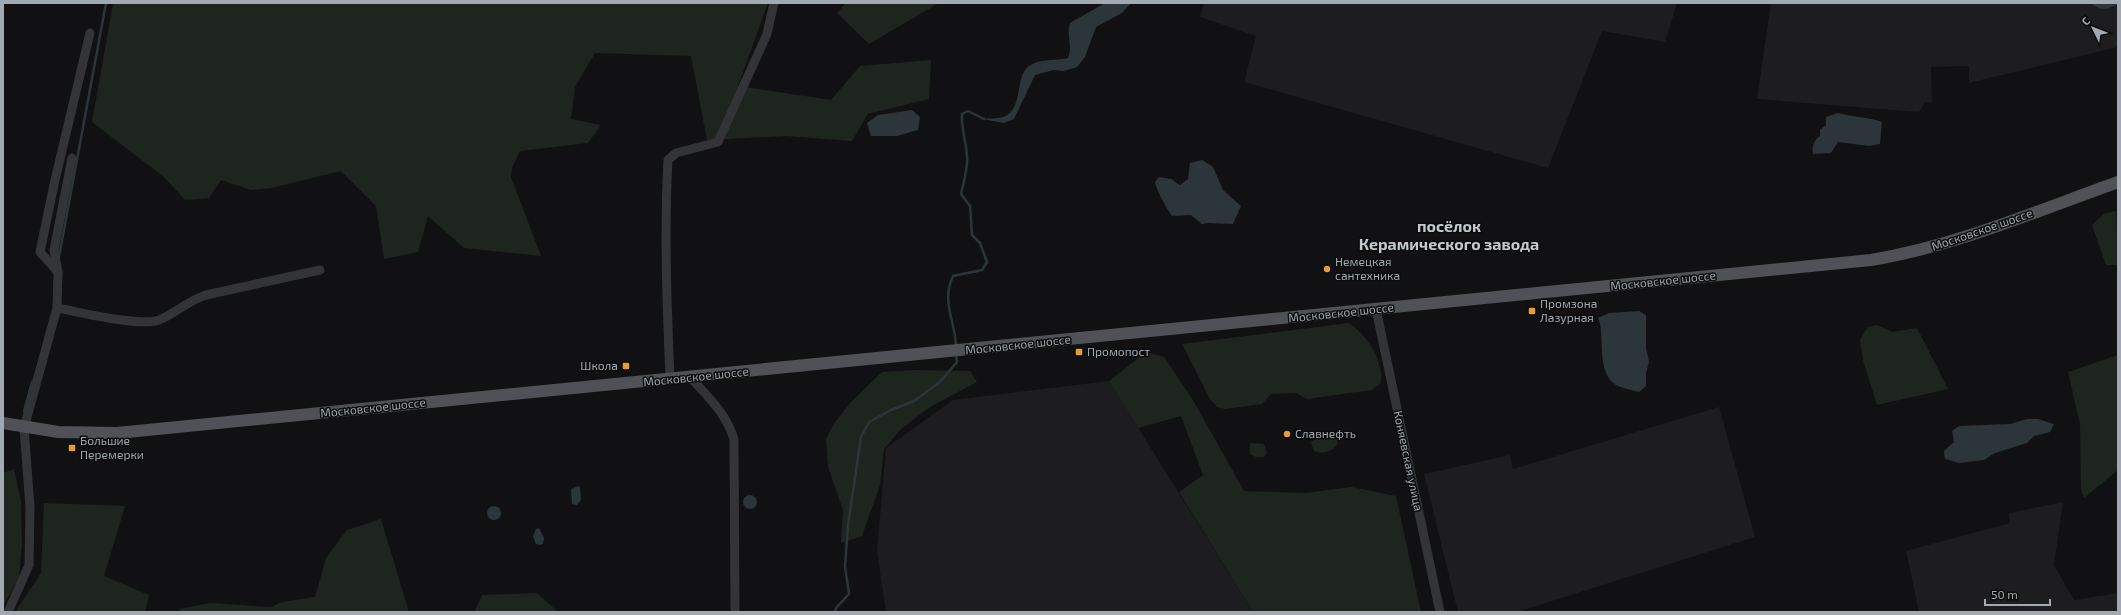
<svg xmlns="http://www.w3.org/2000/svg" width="2121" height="615" font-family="'Exo 2',sans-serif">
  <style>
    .built { fill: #1d1d1f }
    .green { fill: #1e251e }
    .water { fill: #2c353a }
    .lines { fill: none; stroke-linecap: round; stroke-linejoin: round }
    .stream { stroke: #2c353a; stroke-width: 2.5 }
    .minor { stroke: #323437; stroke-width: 9 }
    .major { stroke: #4f5156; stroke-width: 12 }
    .poi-dot { fill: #e49c37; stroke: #0c0c0d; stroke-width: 1.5 }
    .labels { text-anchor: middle; stroke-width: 3; stroke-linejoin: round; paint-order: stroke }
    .street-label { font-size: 12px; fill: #a3a9b2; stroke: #0c0c0d }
    .poi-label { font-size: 12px; fill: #a3a9b2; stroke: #0c0c0d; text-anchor: start }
    .district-label { font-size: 16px; font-weight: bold; fill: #c4c8cf; stroke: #0c0c0d }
  </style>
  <rect width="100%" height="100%" fill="#111113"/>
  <g class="built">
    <polygon points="1204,3 1677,3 1665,42 1602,31 1548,168 1244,82 1256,36 1200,17"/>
    <polygon points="1771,3 2090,3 2096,8 2112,8 2118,4 2118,47 1969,83 1969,66 1931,67 1932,103 1925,102 1919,112 1757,99"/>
    <polygon points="1109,381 1253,612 886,612 877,552 886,448 953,400"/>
    <polygon points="1719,407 1755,537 1517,612 1458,612 1424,474 1510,455 1513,469"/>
    <polygon points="2063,502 2054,565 2074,600 2118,593 2118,612 1919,612 1906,551 2010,523 2009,513"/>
  </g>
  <g class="green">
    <polygon points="113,3 768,3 738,86 831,100 860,66 931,60 929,99 868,114 852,141 786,136 707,140 691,56 595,53 575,87 571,119 601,125 588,143 520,151 512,168 511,177 541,256 464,248 428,216 418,252 384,259 376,206 341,171 271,188 251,190 221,180 209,198 185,200 163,176 92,122"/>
    <polygon points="846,3 939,3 869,44 837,13"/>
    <polygon points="2116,211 2118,265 2106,265 2092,225 2104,214"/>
    <path d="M1349,323C1367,335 1384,361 1381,383L1372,390L1307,399L1296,393L1271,394L1262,404L1225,409L1217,407L1210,399L1182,344Z"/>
    <polygon points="1877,325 1892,332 1917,328 1948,389 1877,405 1863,360 1860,339 1868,327"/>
    <polygon points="1146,352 1164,357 1193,400 1244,491 1306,493 1351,487 1396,496 1421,612 1253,612 1179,492 1203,475 1181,416 1138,428 1109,381"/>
    <polygon points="2118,355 2118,470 2084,498 2081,489 2080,424 2068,372"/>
    <polygon points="916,370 970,371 977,382 930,407 901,429 884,449 880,485 862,536 841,543 843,510 828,467 826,439 835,422 852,401 882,372"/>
    <path d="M1330,431L1337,440L1338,444C1333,451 1322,455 1314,451L1311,442Z"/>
    <polygon points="1250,443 1264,444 1267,453 1264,457 1256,457 1250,454"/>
    <polygon points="14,469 21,502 22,545 19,577 3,607 3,473"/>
    <polygon points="44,503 125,506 104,576 149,595 145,612 15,612 41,573"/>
    <polygon points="381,519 409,612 179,612 179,609 210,603 271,607 282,602 315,597 326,558 347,530"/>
    <polygon points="537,593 558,612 474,612 482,595"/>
  </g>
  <g class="water">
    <path d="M1105,3H1131L1122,13L1096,27L1085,57L1077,67L1064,71L1054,70L1035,75L1014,119L1004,123L982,119C988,118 997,119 1003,117C1024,110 1014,77 1029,66C1040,58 1056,61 1068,58C1073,46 1066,35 1070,23Z"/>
    <path d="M2090,3H2118V4C2109,10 2099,11 2090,3Z"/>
    <polygon points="912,110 920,117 918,130 897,136 871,136 867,123 878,115"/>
    <path d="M1838,113C1853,117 1868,117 1882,122L1880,144L1869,146L1838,142L1831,153L1813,154C1812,146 1813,141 1820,136V130L1826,125V117Z"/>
    <path d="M1202,160L1213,167L1223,190L1241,206L1233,224L1208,223L1202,224L1191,215L1172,216C1167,209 1156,189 1155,182L1159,177L1171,179L1180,185L1188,179L1190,163Z"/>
    <path d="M1639,311L1646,315V348L1649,362L1646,373V386L1639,392C1632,390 1621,388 1616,385C1595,371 1606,335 1598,318L1609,313Z"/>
    <polygon points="2027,419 2038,419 2054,424 2050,432 2034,436 2027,443 1995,453 1984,460 1959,463 1945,459 1944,451 1954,442 1952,431 1959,426 2010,424"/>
    <polygon points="578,486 580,487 581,500 577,505 572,504 571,489"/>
    <circle cx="750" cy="502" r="7"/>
    <circle cx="494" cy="513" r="7"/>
    <polygon points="539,528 544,538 543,544 540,545 536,544 533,536 536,529"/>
  </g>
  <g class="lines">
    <g class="stream">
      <polyline points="59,257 106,3"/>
      <path d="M956,346C955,320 941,302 953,276L982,270L987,262L980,243L972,235L970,206L961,194C964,181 968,168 967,156C966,141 961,129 962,114L968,111L984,119"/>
      <polyline points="24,411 32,382"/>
      <polyline points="835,612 836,608 849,594 845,566 848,525 861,437 869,422 891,410 914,401 940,382 957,362 956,353"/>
    </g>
    <g class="minor">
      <polyline points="58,272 54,250 72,158"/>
      <path d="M57,308C80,312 139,327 159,320C175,314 187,301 206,295L320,270"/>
      <polyline points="1376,309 1440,612"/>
      <path d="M690,377C707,396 728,415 734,440L735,612"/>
      <path d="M670,379C667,306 664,233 668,160L676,153L718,142L767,34L774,3"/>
      <polyline points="8,612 29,565 30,508 24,428 57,308 58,272 40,252 55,180 90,33"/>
    </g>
    <path class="major" d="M3,423L58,432L117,433L1871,260C1956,246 2037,211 2118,182"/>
  </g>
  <g class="poi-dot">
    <circle cx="1327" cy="269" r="4"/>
    <rect x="1528" y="307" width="8" height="8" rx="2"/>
    <rect x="1075" y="348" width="8" height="8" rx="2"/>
    <rect x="622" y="362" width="8" height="8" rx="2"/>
    <circle cx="1287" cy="434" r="4"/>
    <rect x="68" y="444" width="8" height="8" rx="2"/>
  </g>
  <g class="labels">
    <g class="street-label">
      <text transform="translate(1982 230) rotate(-19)" y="4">Московское шоссе</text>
      <text transform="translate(1663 281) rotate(-6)" y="4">Московское шоссе</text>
      <text transform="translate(1341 313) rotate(-6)" y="4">Московское шоссе</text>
      <text transform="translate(1018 345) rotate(-6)" y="4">Московское шоссе</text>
      <text transform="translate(696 377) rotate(-6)" y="4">Московское шоссе</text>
      <text transform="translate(373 408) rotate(-6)" y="4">Московское шоссе</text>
      <text transform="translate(1408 461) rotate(78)" y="4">Коняевская улица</text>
    </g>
    <g class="poi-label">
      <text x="1335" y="266">Немецкая<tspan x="1335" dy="14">сантехника</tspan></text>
      <text x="1540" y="308">Промзона<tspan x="1540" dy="14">Лазурная</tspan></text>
      <text x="1087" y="356">Промопост</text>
      <text x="618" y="370" text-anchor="end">Школа</text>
      <text x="1295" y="438">Славнефть</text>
      <text x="80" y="445">Большие<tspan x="80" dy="14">Перемерки</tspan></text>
    </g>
    <g class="district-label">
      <text x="1449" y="232">посёлок<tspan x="1449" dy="18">Керамического завода</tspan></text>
    </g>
  </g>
  <rect width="2121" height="615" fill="none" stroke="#a3a9b2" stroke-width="8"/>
  <g transform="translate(2093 28) rotate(313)" stroke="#0c0c0d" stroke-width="3" paint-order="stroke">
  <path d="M0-3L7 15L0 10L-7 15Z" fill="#a3a9b2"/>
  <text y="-6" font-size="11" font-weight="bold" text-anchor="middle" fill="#a3a9b2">С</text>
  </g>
  <path d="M1985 599v6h65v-6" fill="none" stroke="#a3a9b2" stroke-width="2"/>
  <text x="1991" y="599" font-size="12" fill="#a3a9b2" stroke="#0c0c0d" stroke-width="3" paint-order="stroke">50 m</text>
</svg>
